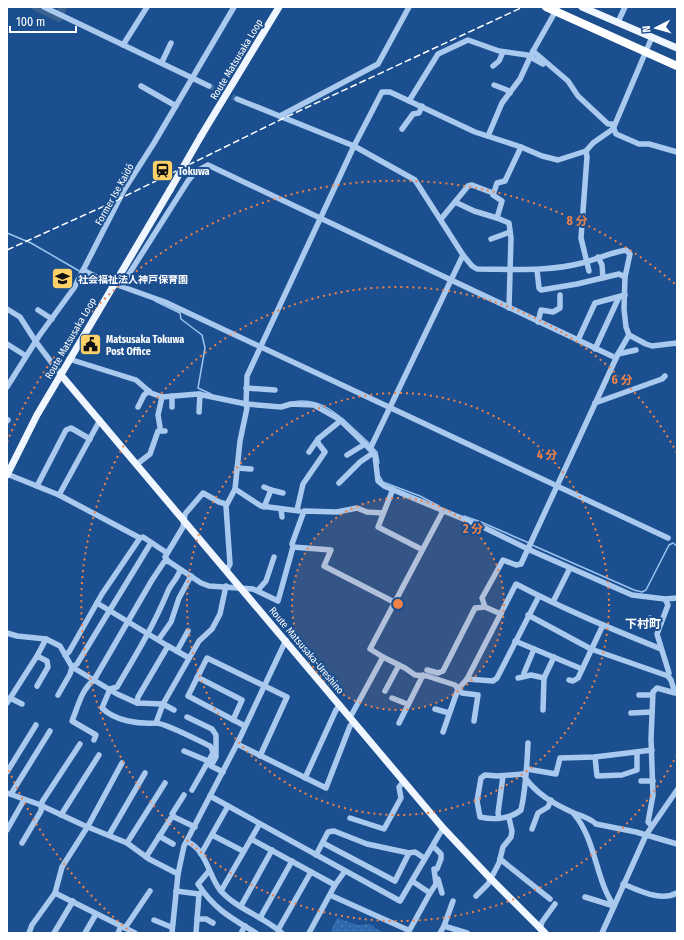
<svg xmlns="http://www.w3.org/2000/svg" width="684" height="940" font-family="'Fira Sans Condensed','Noto Sans JP',sans-serif">
  <style>
    .green { fill: url(#green-dots) }
    .lines { fill: none; stroke-linecap: round; stroke-linejoin: round }
    .stream { stroke: #9cc4f0; stroke-width: 1.5 }
    .river { stroke: #3c6290; stroke-width: 8 }
    .minor-tunnel { stroke: #3d69a0; stroke-width: 5.5; stroke-dasharray: 5.5 3; stroke-linecap: butt }
    .minor { stroke: #a9c9ee; stroke-width: 5.5 }
    .major { stroke: #f0f6ff; stroke-width: 7 }
    .rail { stroke: #fff; stroke-width: 1.5; stroke-dasharray: 7 3; stroke-linecap: butt }
    .major-bridge { stroke: #f0f6ff; stroke-width: 7 }
    .highway-bridge { stroke: #fff; stroke-width: 8 }
    .ring { fill: none; stroke: #ee8249; stroke-width: 2; stroke-dasharray: 2 4 }
    .labels { text-anchor: middle; stroke-width: 4; stroke-linejoin: round; paint-order: stroke }
    .street-label { font-size: 10px; fill: #fff; stroke: #1b4f8f }
    .poi-label { font-size: 10px; font-weight: bold; fill: #fff; stroke: #1b4f8f; text-anchor: start }
    .quarter-label { font-size: 12px; font-weight: bold; fill: #fff; stroke: #1b4f8f }
    .centre { fill: #ee8249; stroke: #1b4f8f; stroke-width: 2 }
    .ring-label { font-size: 12px; text-anchor: middle; font-weight: bold; fill: #ee8249; stroke: #1b4f8f; stroke-width: 4; stroke-linejoin: round; paint-order: stroke }
  </style>
  <defs>
    <pattern id="green-dots" width="8" height="8" patternUnits="userSpaceOnUse"><rect width="8" height="8" fill="#2e69ad"/><path d="M2 2h.1M6 6h.1" fill="none" stroke="#4d80b9" stroke-width="1.8" stroke-linecap="round"/></pattern>
  </defs>
  <rect width="100%" height="100%" fill="#1b4f8f"/>
  <polygon class="green" points="337,918 358,925 370,924 383,933 330,933"/>
  <g class="lines">
    <g class="stream">
      <polyline points="7,233 31,243 81,272"/>
      <polyline points="155,301 180,313 181,319 202,335 205,348 198,388 211,394"/>
      <path d="M293,402C311,398 325,405 339,416"/>
      <polyline points="342,418 370,444"/>
      <polyline points="372,447 377,452 379,463"/>
      <polyline points="380,477 383,482 420,496 439,506"/>
      <polyline points="464,516 481,522 529,543"/>
      <polyline points="532,545 634,590 642,592 646,590 669,545 673,543 677,546"/>
    </g>
    <polyline class="river" points="36,7 59,18 63,7"/>
    <polyline class="minor-tunnel" points="209,86 237,99"/>
    <g class="minor">
      <polyline points="44,7 209,86"/>
      <polyline points="618,22 625,7"/>
      <polyline points="123,45 147,7"/>
      <polyline points="533,51 568,81 578,96 608,124 612,124 616,134 639,144 649,144 677,152"/>
      <polyline points="162,62 171,43"/>
      <polyline points="493,66 499,61 503,52"/>
      <polyline points="494,85 507,90 510,93"/>
      <polyline points="141,86 176,106"/>
      <path d="M237,99L354,146L415,180L463,255L472,266L477,269C512,269 548,272 582,263C597,259 610,253 626,250L630,254L625,277L624,309L626,327L629,335L646,344L652,346L677,343"/>
      <polyline points="409,101 438,54 468,40 499,51 527,55 543,64"/>
      <polyline points="280,116 378,64 409,7"/>
      <polyline points="402,129 413,114 419,113 422,106"/>
      <polyline points="488,136 502,103 520,79 533,51 558,7"/>
      <polyline points="586,151 587,157 581,238 589,271"/>
      <polyline points="455,202 474,211 497,218"/>
      <polyline points="441,219 468,186 472,185 493,193"/>
      <polyline points="491,239 510,232"/>
      <polyline points="598,257 602,265 603,278"/>
      <polyline points="83,270 98,278 165,302 668,538"/>
      <polyline points="537,270 539,288 541,290 577,284 619,274 625,277"/>
      <polyline points="122,285 188,181 195,172 208,165 616,358"/>
      <polyline points="509,308 511,238 509,223 497,218 502,201 493,195 497,183 505,181 521,147"/>
      <polyline points="7,309 20,317 36,342 61,375"/>
      <polyline points="38,310 52,319"/>
      <polyline points="538,322 541,310 553,312 560,308 560,295"/>
      <polyline points="578,340 595,303 625,295"/>
      <polyline points="7,344 26,356"/>
      <polyline points="595,349 619,297"/>
      <polyline points="618,354 636,350"/>
      <polyline points="69,359 136,380 151,393 162,397 198,394 246,404 281,407 291,404 314,405 339,419 372,451 375,456 378,481 384,486 485,528 532,551 632,595 665,599 677,598"/>
      <polyline points="7,387 39,336 74,288 124,190 154,143 234,7"/>
      <polyline points="246,388 275,390"/>
      <polyline points="172,396 172,407"/>
      <polyline points="595,403 662,379 665,376"/>
      <polyline points="138,407 144,395 149,391"/>
      <polyline points="199,412 200,394"/>
      <polyline points="7,421 8,420"/>
      <polyline points="160,427 158,415 162,397"/>
      <polyline points="370,449 463,255"/>
      <polyline points="309,452 318,439"/>
      <polyline points="347,455 365,444"/>
      <polyline points="137,464 150,454 158,431 165,431"/>
      <polyline points="237,468 251,469"/>
      <polyline points="7,474 59,495 140,538 143,537 167,553"/>
      <polyline points="339,483 360,462 373,453"/>
      <polyline points="37,486 66,430 71,428 90,439"/>
      <polyline points="264,487 271,490 264,507"/>
      <polyline points="235,489 261,506 299,511"/>
      <polyline points="393,489 378,527 421,549"/>
      <polyline points="271,490 283,493"/>
      <polyline points="59,495 100,420"/>
      <polyline points="226,504 219,502 203,493 185,514 183,527 165,557 168,561 201,583 209,586 253,589 278,601 293,547 331,550 324,566 394,602"/>
      <polyline points="281,509 282,517"/>
      <polyline points="297,510 303,484 325,452 318,443 318,439 339,422 339,419"/>
      <polyline points="293,547 292,544 304,511 337,512 357,508 367,512 383,513"/>
      <path d="M180,570C178,578 171,584 168,591C154,625 136,655 117,687L110,689L102,708C115,721 138,724 155,723C164,722 199,741 210,746L212,749"/>
      <polyline points="227,570 230,564 226,506 235,489 240,441 247,408 246,404 247,376 354,146 382,92 390,92 475,132 521,147 542,156 558,160 586,151 593,143 613,129 652,37"/>
      <polyline points="258,590 266,581 274,557"/>
      <path d="M539,596L497,678L493,681L467,679L516,584C563,609 612,629 661,649"/>
      <polyline points="665,599 668,605 657,634 669,673 668,676"/>
      <polyline points="553,602 570,568"/>
      <polyline points="97,603 168,646"/>
      <polyline points="485,607 501,614"/>
      <polyline points="528,615 591,649 668,676 671,680 675,693 657,688 653,692 651,739 653,795 648,822 651,825"/>
      <polyline points="650,618 661,623"/>
      <polyline points="7,633 17,636 46,639 60,646 72,667 117,694 137,703 163,704 199,641 212,629 220,614 226,586"/>
      <polyline points="159,639 171,622 179,598 191,576"/>
      <polyline points="286,640 237,744 210,796 400,901 443,828"/>
      <polyline points="515,641 582,669"/>
      <polyline points="177,651 188,631"/>
      <polyline points="65,655 69,652 102,594 140,538"/>
      <polyline points="383,657 370,649 443,511"/>
      <polyline points="427,670 438,673 443,671 475,608 485,607 482,598 503,560 516,565 521,564 618,354 629,335"/>
      <polyline points="524,673 534,649"/>
      <polyline points="197,677 242,700 233,720"/>
      <polyline points="518,678 531,675 544,678"/>
      <polyline points="467,679 458,689 462,693 478,695 474,721"/>
      <polyline points="569,680 573,681 578,678 603,625"/>
      <polyline points="37,686 48,667 47,661 37,656"/>
      <polyline points="385,691 399,665"/>
      <polyline points="58,695 70,674 72,667 77,664 149,546"/>
      <polyline points="639,695 652,695"/>
      <polyline points="10,698 22,704"/>
      <polyline points="392,698 407,704"/>
      <polyline points="7,703 37,656 46,639"/>
      <polyline points="137,703 138,697 168,646 189,658"/>
      <polyline points="435,709 449,713"/>
      <polyline points="543,710 544,678 554,657"/>
      <polyline points="631,713 652,712"/>
      <polyline points="352,714 383,657 405,668 415,675 427,676 455,685 458,689 443,732"/>
      <polyline points="187,717 212,729 216,735 216,757 211,766 223,772"/>
      <polyline points="156,723 163,704 174,710"/>
      <polyline points="399,723 423,675"/>
      <polyline points="245,726 188,696 207,658 287,697 260,756"/>
      <path d="M94,740L96,735L72,721C78,707 81,690 94,680L152,580L164,562L168,561"/>
      <path d="M528,743C527,766 526,788 521,810C510,819 494,820 480,817L477,801L481,778L485,775L497,776L523,774C534,793 554,804 574,813C582,816 590,818 596,824L636,832L677,844"/>
      <polyline points="237,744 326,788 350,726 354,722"/>
      <polyline points="184,751 208,761"/>
      <polyline points="595,757 597,776 622,775 637,770 637,752"/>
      <polyline points="527,769 556,774 560,758 595,757 652,750"/>
      <polyline points="7,772 36,725"/>
      <polyline points="305,778 336,710 340,705"/>
      <polyline points="641,781 653,781"/>
      <polyline points="192,790 213,753 212,749 215,749"/>
      <polyline points="7,793 38,804 83,825 127,843 149,859 178,874"/>
      <polyline points="11,794 50,731"/>
      <path d="M574,814C596,840 595,878 614,906L585,897"/>
      <polyline points="61,815 99,755"/>
      <polyline points="174,817 172,814 184,795"/>
      <polyline points="350,818 384,829 401,798 399,787 404,781"/>
      <polyline points="499,818 498,813 503,776"/>
      <polyline points="532,829 538,813 548,807 551,800"/>
      <polyline points="7,830 24,800"/>
      <polyline points="109,835 145,773"/>
      <polyline points="212,835 243,851"/>
      <polyline points="159,836 173,844"/>
      <polyline points="251,839 335,885"/>
      <path d="M188,842C206,850 209,876 220,890C235,908 264,917 282,933"/>
      <polyline points="22,843 41,811 42,802 80,744"/>
      <polyline points="127,843 165,783"/>
      <polyline points="323,843 395,881 409,853 415,852 424,858"/>
      <polyline points="201,854 228,806"/>
      <polyline points="316,855 328,832 334,831 367,844 409,853"/>
      <polyline points="146,857 171,818 174,817 195,827"/>
      <polyline points="500,859 550,899"/>
      <path d="M209,871L198,884C214,909 231,918 256,933"/>
      <polyline points="438,879 442,893"/>
      <path d="M623,884C639,890 660,902 677,893"/>
      <polyline points="176,891 199,894 201,893"/>
      <polyline points="221,891 259,825"/>
      <polyline points="55,893 135,933"/>
      <polyline points="430,893 436,884 434,869 437,869 441,859 441,854 435,848"/>
      <polyline points="330,895 408,930"/>
      <polyline points="476,896 488,884 499,863 503,847 511,837 512,831 509,818"/>
      <polyline points="241,906 272,850"/>
      <polyline points="260,918 292,861"/>
      <polyline points="197,919 206,919 213,923"/>
      <polyline points="154,920 171,927"/>
      <polyline points="444,926 453,901"/>
      <polyline points="125,928 150,891"/>
      <polyline points="540,929 542,922 555,904"/>
      <polyline points="278,930 311,872"/>
      <polyline points="29,933 32,925 55,893 62,867 88,826 122,763"/>
      <polyline points="54,933 73,901"/>
      <polyline points="85,933 96,914"/>
      <polyline points="118,933 121,926"/>
      <polyline points="172,933 178,874 184,846 210,796"/>
      <polyline points="196,933 199,894"/>
      <polyline points="241,933 245,926"/>
      <polyline points="309,933 335,885 345,871"/>
      <polyline points="408,933 430,893 412,881"/>
      <polyline points="440,933 444,926 467,933"/>
      <polyline points="602,933 646,835 677,790"/>
    </g>
    <g class="major">
      <polyline points="582,7 677,48"/>
      <polyline points="201,136 279,7"/>
      <polyline points="61,375 443,828 490,878 545,933"/>
      <polyline points="7,475 37,415 170,190"/>
    </g>
    <polyline class="rail" points="7,250 111,203 284,118 523,7"/>
    <polyline class="major-bridge" points="170,190 201,136"/>
    <polyline class="highway-bridge" points="546,7 677,66"/>
  </g>
  <circle cx="398" cy="604" r="106" fill="#ee8249" fill-opacity=".12"/>
  <g class="ring">
    <circle cx="398" cy="604" r="106"/>
    <circle cx="398" cy="604" r="211"/>
    <path d="M677 755A317 317 0 1 1 677 453"/>
    <path d="M132 933A423 423 0 0 1 7 766M7 442A423 423 0 0 1 676 285"/>
  </g>
  <defs>
    <symbol id="station-square" viewBox="-11 -11 22 22"><rect x="-9" y="-9" width="18" height="18" rx="4" fill="#ffd166" stroke="#1b4f8f"/><path d="M-3-6H3Q5-6 5-4V2Q5 4 3 4L4.5 6H3L1.5 4h-3L-3 6H-4.5L-3 4Q-5 4-5 2V-4Q-5-6-3-6ZM-3.5-4v3h7v-3ZM-3.5 1v1.5H-2V1ZM2 1v1.5H3.5V1Z" fill="#111"/></symbol>
    <symbol id="school-square" viewBox="-11 -11 22 22"><rect x="-9" y="-9" width="18" height="18" rx="4" fill="#ffd166" stroke="#1b4f8f"/><path d="M0-5L7-2L0 1L-7-2ZM-4 1L0 2.5L4 1V4Q0 6-4 4Z" fill="#111"/></symbol>
    <symbol id="civic-square" viewBox="-11 -11 22 22"><rect x="-9" y="-9" width="18" height="18" rx="4" fill="#ffd166" stroke="#1b4f8f"/><path d="M-.6-6.5H3V-4.5H.6V-3L4-1V1h2V6H-6V1h2V-1L-.6-3ZM-1.2 2.5V6h2.4V2.5Z" fill="#111"/></symbol>
  </defs>
  <g fill-rule="evenodd">
    <use href="#station-square" x="150" y="158" width="25" height="25"/>
    <use href="#school-square" x="50" y="266" width="25" height="25"/>
    <use href="#civic-square" x="78" y="332" width="25" height="25"/>
  </g>
  <g class="labels">
    <g class="street-label">
      <text transform="translate(236 59) rotate(-59)" y="4">Route Matsusaka Loop</text>
      <text transform="translate(114 194) rotate(-61)" y="4">Former Ise Kaidō</text>
      <text transform="translate(70 338) rotate(-60)" y="4">Route Matsusaka Loop</text>
      <text transform="translate(307 650) rotate(50)" y="4">Route Matsusaka-Ureshino</text>
    </g>
    <g class="poi-label">
      <text x="178" y="175">Tokuwa</text>
      <text x="78" y="283">社会福祉法人神戸保育園</text>
      <text x="106" y="343">Matsusaka Tokuwa<tspan x="106" dy="12">Post Office</tspan></text>
    </g>
    <g class="quarter-label">
      <text x="643" y="628">下村町</text>
    </g>
  </g>
  <circle cx="398" cy="604" r="6" class="centre"/>
  <g class="ring-label">
    <text x="577" y="225">8 分</text>
    <text x="622" y="384">6 分</text>
    <text x="547" y="459">4 分</text>
    <text x="473" y="533">2 分</text>
  </g>
  <rect width="684" height="940" fill="none" stroke="#ffffff" stroke-width="16"/>
  <g transform="translate(656 28) rotate(264)" stroke="#1b4f8f" stroke-width="3" paint-order="stroke">
  <path d="M0-3L7 15L0 10L-7 15Z" fill="#ffffff"/>
  <text y="-6" font-size="11" font-weight="bold" text-anchor="middle" fill="#ffffff">N</text>
  </g>
  <path d="M10 26v6h66v-6" fill="none" stroke="#ffffff" stroke-width="2"/>
  <text x="16" y="26" font-size="12" fill="#ffffff" stroke="#1b4f8f" stroke-width="3" paint-order="stroke">100 m</text>
</svg>
